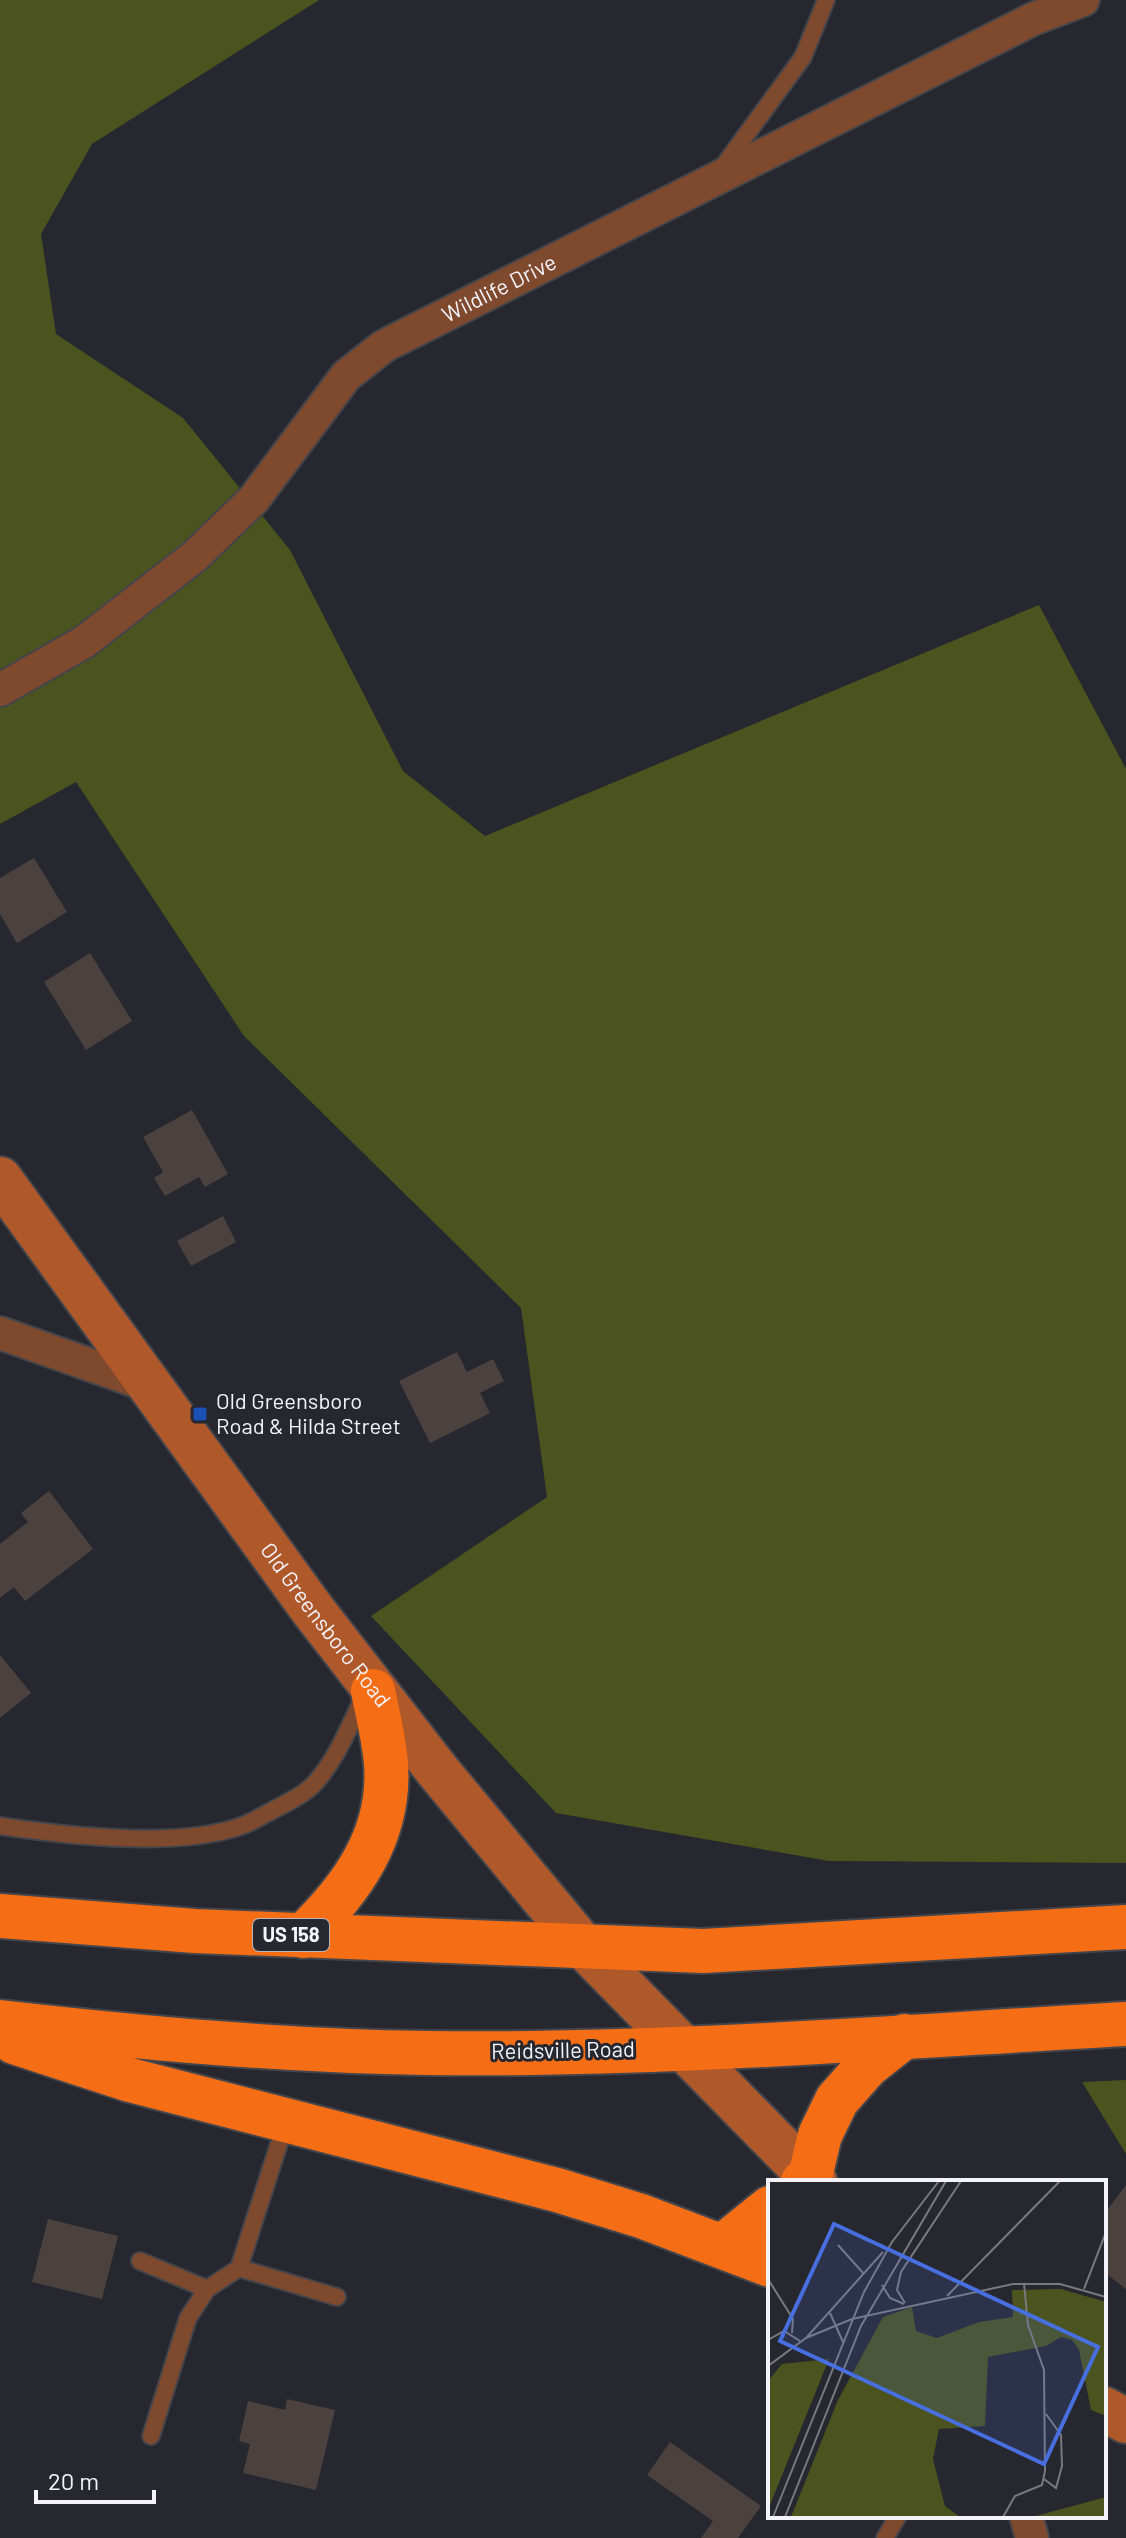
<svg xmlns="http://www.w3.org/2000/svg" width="1126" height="2538" font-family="Barlow,sans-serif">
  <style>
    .forest { fill: #4b531e }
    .building { fill: #4b423f }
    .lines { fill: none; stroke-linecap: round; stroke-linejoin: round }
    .lane-casing { stroke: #44444b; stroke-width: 20 }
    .street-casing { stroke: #44444b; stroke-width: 36 }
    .secondary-casing { stroke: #44444b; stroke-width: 48 }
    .highway-casing { stroke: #44444b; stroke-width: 48 }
    .lane { stroke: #7f492e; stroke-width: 16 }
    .street { stroke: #7f492e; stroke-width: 32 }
    .secondary { stroke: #af592b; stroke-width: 44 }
    .highway { stroke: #f56e16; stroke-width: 44 }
    .transit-dot { fill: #1a4fb4; stroke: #27272f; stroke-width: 3 }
    .labels { text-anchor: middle; stroke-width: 6; stroke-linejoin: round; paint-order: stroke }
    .shield { fill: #27272f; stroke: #b6b6bc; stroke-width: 2 }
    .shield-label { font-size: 20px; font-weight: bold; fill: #f3f3f9 }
    .street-label { font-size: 22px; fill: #f3f3f9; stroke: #27272f }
    .poi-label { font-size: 22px; fill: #f3f3f9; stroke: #27272f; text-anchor: start }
    .inset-road { fill: none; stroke: #797980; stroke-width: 2 }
    .view { fill: #486fdf; fill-opacity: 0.15; stroke: #486fdf; stroke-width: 4 }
    .inset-edge { fill: none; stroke: #f3f3f9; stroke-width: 4 }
  </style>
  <rect width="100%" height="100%" fill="#27272f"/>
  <g class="forest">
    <polygon points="0,0 319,0 92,144 41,234 56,334 183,418 290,550 403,771 485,836 1039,605 1126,769 1126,1863 829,1861 556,1813 371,1616 547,1497 521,1308 244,1036 76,782 0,824"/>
    <polygon points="1126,2080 1126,2154 1082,2082"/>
  </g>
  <g class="building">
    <polygon points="34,858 67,912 17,943 0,914 0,878"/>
    <polygon points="90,953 132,1021 86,1050 44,982"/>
    <polygon points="192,1110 228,1174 205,1187 199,1177 165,1196 154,1178 163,1172 143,1137"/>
    <polygon points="223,1216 236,1242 191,1266 177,1241"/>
    <polygon points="457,1352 467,1372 493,1359 504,1381 480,1393 490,1413 430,1443 399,1381"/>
    <polygon points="49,1491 93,1549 25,1601 14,1587 0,1598 0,1544 28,1522 21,1513"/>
    <polygon points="0,1655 31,1693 0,1718"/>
    <polygon points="1126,2185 1126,2289 1104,2272 1104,2214"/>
    <polygon points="48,2219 118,2236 102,2299 32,2282"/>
    <polygon points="287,2399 335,2410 316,2490 243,2473 250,2444 239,2441 248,2401 285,2410"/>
    <polygon points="670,2442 761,2506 738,2538 701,2538 713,2521 647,2475"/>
  </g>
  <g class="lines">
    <defs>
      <g id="lane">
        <polyline points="722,168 803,57 826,0"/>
        <path d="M0,1826C67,1836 180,1849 244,1825C256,1820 267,1813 277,1808C289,1802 304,1794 313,1785C337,1760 350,1724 365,1694"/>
        <polyline points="140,2261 207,2289"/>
        <polyline points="239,2268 337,2297"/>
        <polyline points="151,2436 188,2318 207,2289 239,2268 286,2122"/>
        <polyline points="885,2538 898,2516"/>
      </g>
      <g id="street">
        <path id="s1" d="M0,690L84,642L195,556L254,499L346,376L384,346L1033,19L1083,0"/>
        <polyline points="0,1333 150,1386"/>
        <polyline points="1026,2516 1032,2538"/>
      </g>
      <g id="secondary">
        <path id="s2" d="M0,1179L312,1609L437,1770L583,1946L815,2182"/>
        <polyline points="1104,2409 1126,2421"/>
      </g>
      <g id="highway">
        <polyline points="0,1916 195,1931 703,1951 1126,1927"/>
        <path d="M303,1936C352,1889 391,1835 386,1764C384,1740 378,1715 373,1691"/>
        <path d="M0,2022C142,2038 284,2051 427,2053C660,2056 893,2037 1126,2024"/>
        <polyline points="14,2042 130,2080 557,2190 641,2216 770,2265"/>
        <polyline points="803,2182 810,2177 820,2135 837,2100 867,2066 905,2036"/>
        <polyline points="723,2246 770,2208"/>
      </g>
    </defs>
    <use href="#lane" class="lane-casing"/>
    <use href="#street" class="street-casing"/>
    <use href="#secondary" class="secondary-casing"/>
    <use href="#highway" class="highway-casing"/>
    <use href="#lane" class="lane"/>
    <use href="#street" class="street"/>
    <use href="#secondary" class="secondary"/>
    <use href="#highway" class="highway"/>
  </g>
  <rect class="transit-dot" x="192" y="1406" width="16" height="16" rx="4"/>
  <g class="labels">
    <rect class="shield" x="253" y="1919" width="76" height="32" rx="6"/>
    <g class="shield-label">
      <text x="291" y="1942">US 158</text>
    </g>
    <g class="street-label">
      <text dy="8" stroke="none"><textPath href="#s1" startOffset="650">Wildlife Drive</textPath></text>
      <text dy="8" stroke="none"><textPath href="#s2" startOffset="552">Old Greensboro Road</textPath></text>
      <text transform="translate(563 2050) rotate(-1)" y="8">Reidsville Road</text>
    </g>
    <g class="poi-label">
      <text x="216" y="1409">Old Greensboro<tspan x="216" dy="25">Road &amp; Hilda Street</tspan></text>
    </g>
  </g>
  <g transform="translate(768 2180)">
    <rect width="338" height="338" fill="#27272f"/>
    <path d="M293,109L338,122V236L323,230L311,170L304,160L293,157L278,166L220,177L217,246L171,249L165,279L177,326L192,337H226H23L70,220L115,137L144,127L148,151L169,158L211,142L245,137L244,110ZM61,179L0,330V201L14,184ZM338,317V337H264Z" fill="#4b531e"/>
    <path class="inset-road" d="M70,65L96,94M0,99L25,139L24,153M114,105L122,118L136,124M316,109L338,52M179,116L292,1M137,123L129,110L133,92L193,1M62,133L75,162M84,139L245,104H292L338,117M38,158L115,72M0,160L16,151L32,161M0,186L38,158L84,139M276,299L288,308L294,286L293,255L278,234M5,337L96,112L124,62L171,1M17,337L93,146L178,1M235,337L247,316L274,305L277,291L276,190L260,145L256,103"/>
    <path class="view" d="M66,44L330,167L276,284L12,161Z"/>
    <rect width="338" height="338" class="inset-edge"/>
  </g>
  <path d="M36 2490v12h118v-12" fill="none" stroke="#f3f3f9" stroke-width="4"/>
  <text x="48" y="2490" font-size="24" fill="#f3f3f9" stroke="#27272f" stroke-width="6" paint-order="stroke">20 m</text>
</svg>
